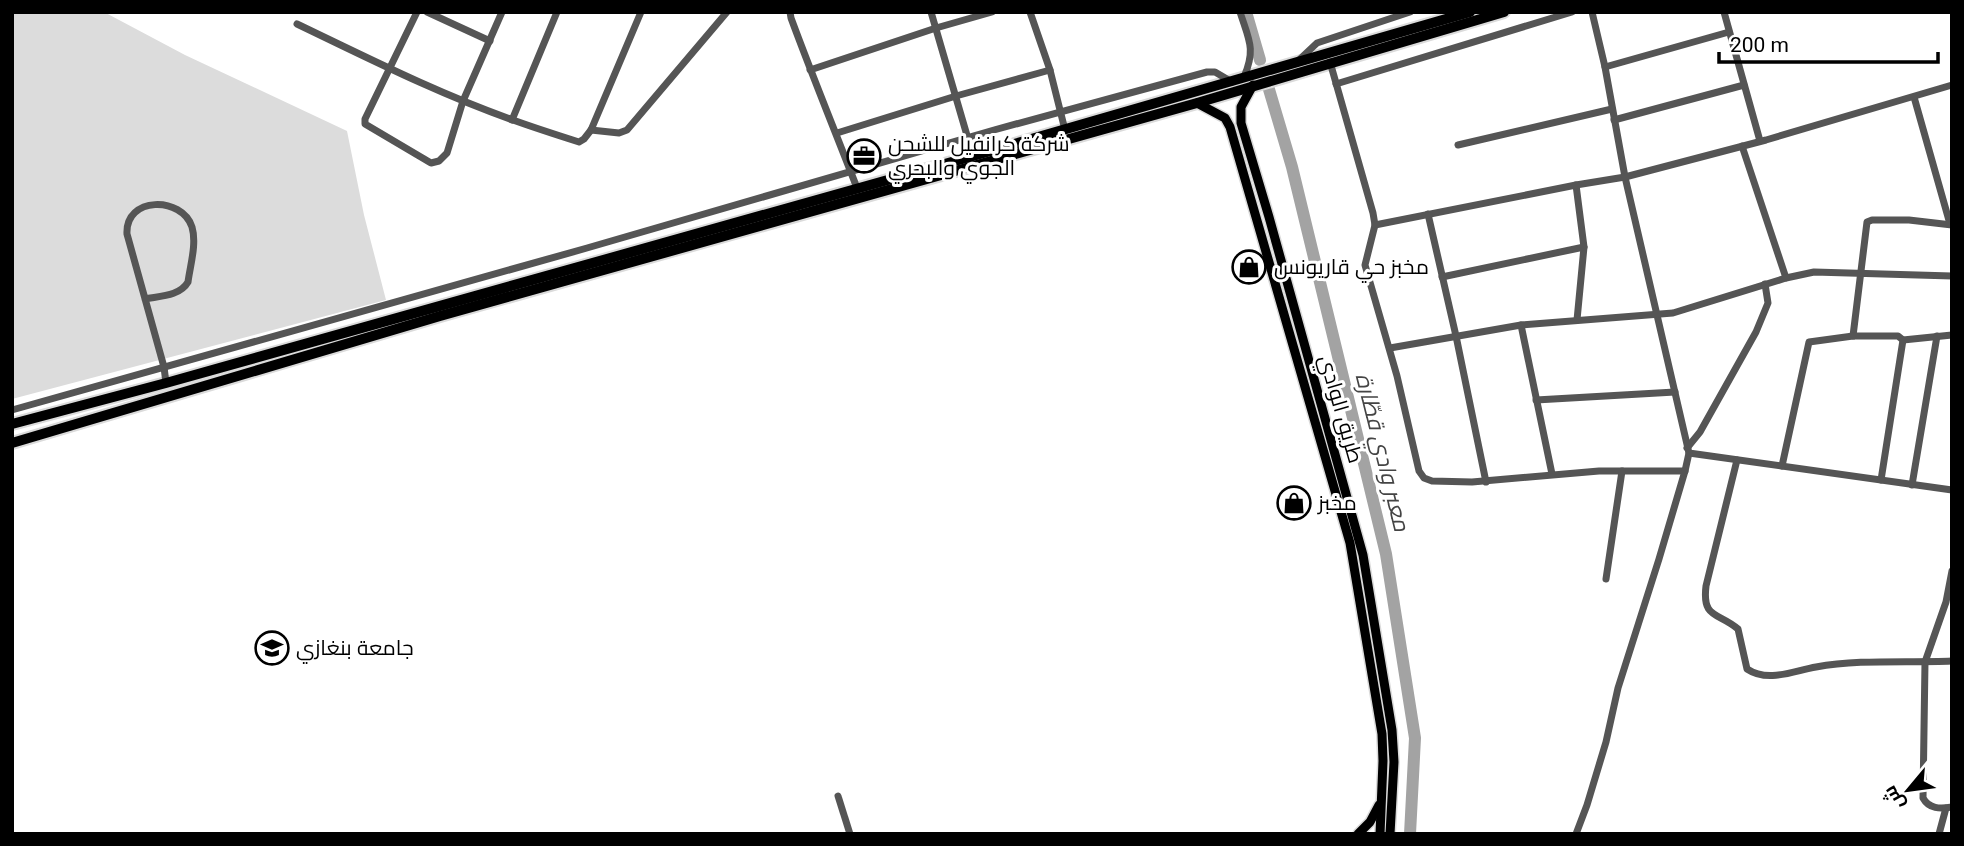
<svg xmlns="http://www.w3.org/2000/svg" width="1964" height="846" font-family="Roboto,Cairo,sans-serif">
  <style>
    .green { fill: #dcdcdc }
    .lines { fill: none; stroke-linecap: round; stroke-linejoin: round }
    .river { stroke: #a3a3a3; stroke-width: 12 }
    .major-casing { stroke: #dbdbdb; stroke-width: 12 }
    .highway-casing { stroke: #dbdbdb; stroke-width: 14 }
    .minor { stroke: #555; stroke-width: 7 }
    .major { stroke: #000; stroke-width: 9 }
    .highway { stroke: #000; stroke-width: 10 }
    .labels { text-anchor: middle; stroke-width: 6; stroke-linejoin: round; paint-order: stroke }
    .poi-label { font-size: 21px; fill: #000; stroke: #fff; text-anchor: start }
    .street-label { font-size: 21px; fill: #000; stroke: #fff }
    .water-label { font-size: 23px; font-style: italic; fill: #444; stroke: #fff }
  </style>
  <rect width="100%" height="100%" fill="#fff"/>
  <polygon class="green" points="12,12 104,12 185,55 347,131 364,215 386,300 12,399"/>
  <g class="lines">
    <g class="river">
      <polyline points="1246,12 1260,60"/>
      <polyline points="1268,86 1292,167 1386,554 1415,738 1410,834"/>
    </g>
    <defs>
      <g id="major">
        <polyline points="1253,85 1241,107 1241,123 1269,217 1363,555 1392,730 1394,762 1390,834"/>
        <polyline points="1197,103 1225,118 1230,127 1350,543 1382,734 1383,761 1380,834"/>
        <polyline points="1358,834 1370,822 1379,805"/>
      </g>
      <g id="highway">
        <polyline points="12,424 166,383 973,156 1470,12"/>
        <polyline points="12,443 440,316 1197,103 1504,12"/>
      </g>
    </defs>
    <use href="#major" class="major-casing"/>
    <use href="#highway" class="highway-casing"/>
    <g class="minor">
      <polyline points="417,12 365,119 365,124 431,163 439,161 447,153 463,101 502,12"/>
      <polyline points="427,12 490,41"/>
      <path d="M790,12L791,18C812,75 835,131 857,188"/>
      <polyline points="931,12 973,156"/>
      <polyline points="1030,12 1050,70 1065,130"/>
      <path d="M1240,12C1249,40 1256,49 1244,77"/>
      <polyline points="1592,12 1605,67 1625,177 1689,453 1952,490"/>
      <polyline points="1724,12 1760,141"/>
      <path d="M297,24C368,58 439,94 513,120C535,128 557,135 579,142L584,139L591,130L641,12"/>
      <polyline points="1300,59 1317,43 1410,12"/>
      <polyline points="1330,62 1373,213 1375,225 1365,265 1397,376 1419,471 1424,478 1432,481 1472,482 1599,471 1685,471"/>
      <polyline points="1605,67 1729,32"/>
      <polyline points="810,70 936,28 992,12"/>
      <polyline points="1336,84 1572,12"/>
      <polyline points="1914,97 1950,224"/>
      <polyline points="512,120 557,12"/>
      <polyline points="1614,120 1744,85"/>
      <polyline points="591,130 619,133 627,130 727,12"/>
      <polyline points="837,133 956,96 1050,70"/>
      <polyline points="1458,145 1612,109"/>
      <polyline points="1742,146 1786,278"/>
      <polyline points="1576,185 1584,247 1577,320"/>
      <polyline points="1428,214 1456,336 1486,482"/>
      <polyline points="1375,225 1576,185 1625,177 1766,140 1952,85"/>
      <polyline points="1442,277 1584,247"/>
      <path d="M145,299C160,296 180,296 188,282C190,266 197,244 192,227C182,196 125,196 127,234L164,367L166,383"/>
      <polyline points="1521,325 1552,474"/>
      <polyline points="1853,336 1867,222 1872,220 1909,220 1952,225"/>
      <polyline points="1903,340 1952,335"/>
      <polyline points="1390,348 1521,325 1673,313 1786,278 1814,272 1952,276"/>
      <polyline points="1536,400 1675,392"/>
      <polyline points="12,410 587,248 994,130 1207,72 1215,72 1232,82"/>
      <polyline points="1687,448 1700,432 1756,332 1768,303 1765,284"/>
      <path d="M1737,460L1706,586C1702,619 1718,612 1738,629L1747,669C1768,683 1793,671 1816,667C1860,659 1907,663 1952,661"/>
      <polyline points="1782,466 1809,342 1853,336 1898,336 1903,340 1881,480"/>
      <polyline points="1912,485 1937,336"/>
      <path d="M1952,571L1946,602L1925,662L1923,798C1929,809 1940,809 1952,807"/>
      <polyline points="1606,579 1622,471"/>
      <polyline points="838,796 850,834"/>
      <polyline points="1576,834 1587,805 1606,742 1618,688 1659,559 1685,471 1689,453"/>
      <polyline points="1939,834 1946,808"/>
    </g>
    <use href="#major" class="major"/>
    <use href="#highway" class="highway"/>
  </g>
  <defs>
    <symbol id="office-ring" viewBox="-11 -11 22 22"><circle r="9.5" fill="#fff" stroke="#000" stroke-width="1.5"/><path d="M-6-3h4V-5.5h4V-3h4V5H-6ZM-1-4.5V-3h2v-1.5ZM-6 0V1H6V0Z" fill="#000"/></symbol>
    <symbol id="shop-ring" viewBox="-11 -11 22 22"><circle r="9.5" fill="#fff" stroke="#000" stroke-width="1.5"/><path d="M-5-2.5h2.3a2.7 3.5 0 0 1 5.4 0H5L5.5 6h-11ZM-1.5-2.5h3a1.5 2.3 0 0 0-3 0Z" fill="#000"/></symbol>
    <symbol id="university-ring" viewBox="-11 -11 22 22"><circle r="9.5" fill="#fff" stroke="#000" stroke-width="1.5"/><path d="M0-5L7-2L0 1L-7-2ZM-4 1L0 2.5L4 1V4Q0 6-4 4Z" fill="#000"/></symbol>
  </defs>
  <g fill-rule="evenodd">
    <use href="#office-ring" x="845" y="137" width="38" height="38"/>
    <use href="#shop-ring" x="1230" y="248" width="38" height="38"/>
    <use href="#shop-ring" x="1275" y="484" width="38" height="38"/>
    <use href="#university-ring" x="253" y="629" width="38" height="38"/>
  </g>
  <g class="labels">
    <g class="poi-label">
      <text x="888" y="151">شركة كرانفيل للشحن<tspan x="888" dy="24">الجوي والبحري</tspan></text>
      <text x="1274" y="274">مخبز حي قاريونس</text>
      <text x="1318" y="510">مخبز</text>
      <text x="296" y="655">جامعة بنغازي</text>
    </g>
    <g class="street-label">
      <text transform="translate(1341 409) rotate(74)" y="7">طريق الوادي</text>
    </g>
    <g class="water-label">
      <text transform="translate(1383 452) rotate(76)" y="8">معبر وادي قطّارة</text>
    </g>
  </g>
  <rect width="1964" height="846" fill="none" stroke="#000000" stroke-width="28"/>
  <g transform="translate(1908 790) rotate(241)" stroke="#ffffff" stroke-width="5" paint-order="stroke">
  <path d="M0-5L12 26L0 18L-12 26Z" fill="#000000"/>
  <text y="-10" font-size="19" font-weight="bold" text-anchor="middle" fill="#000000">ش</text>
  </g>
  <path d="M1719 52v10h219v-10" fill="none" stroke="#000000" stroke-width="3.5"/>
  <text x="1730" y="52" font-size="21" fill="#000000" stroke="#ffffff" stroke-width="5" paint-order="stroke">200 m</text>
</svg>
